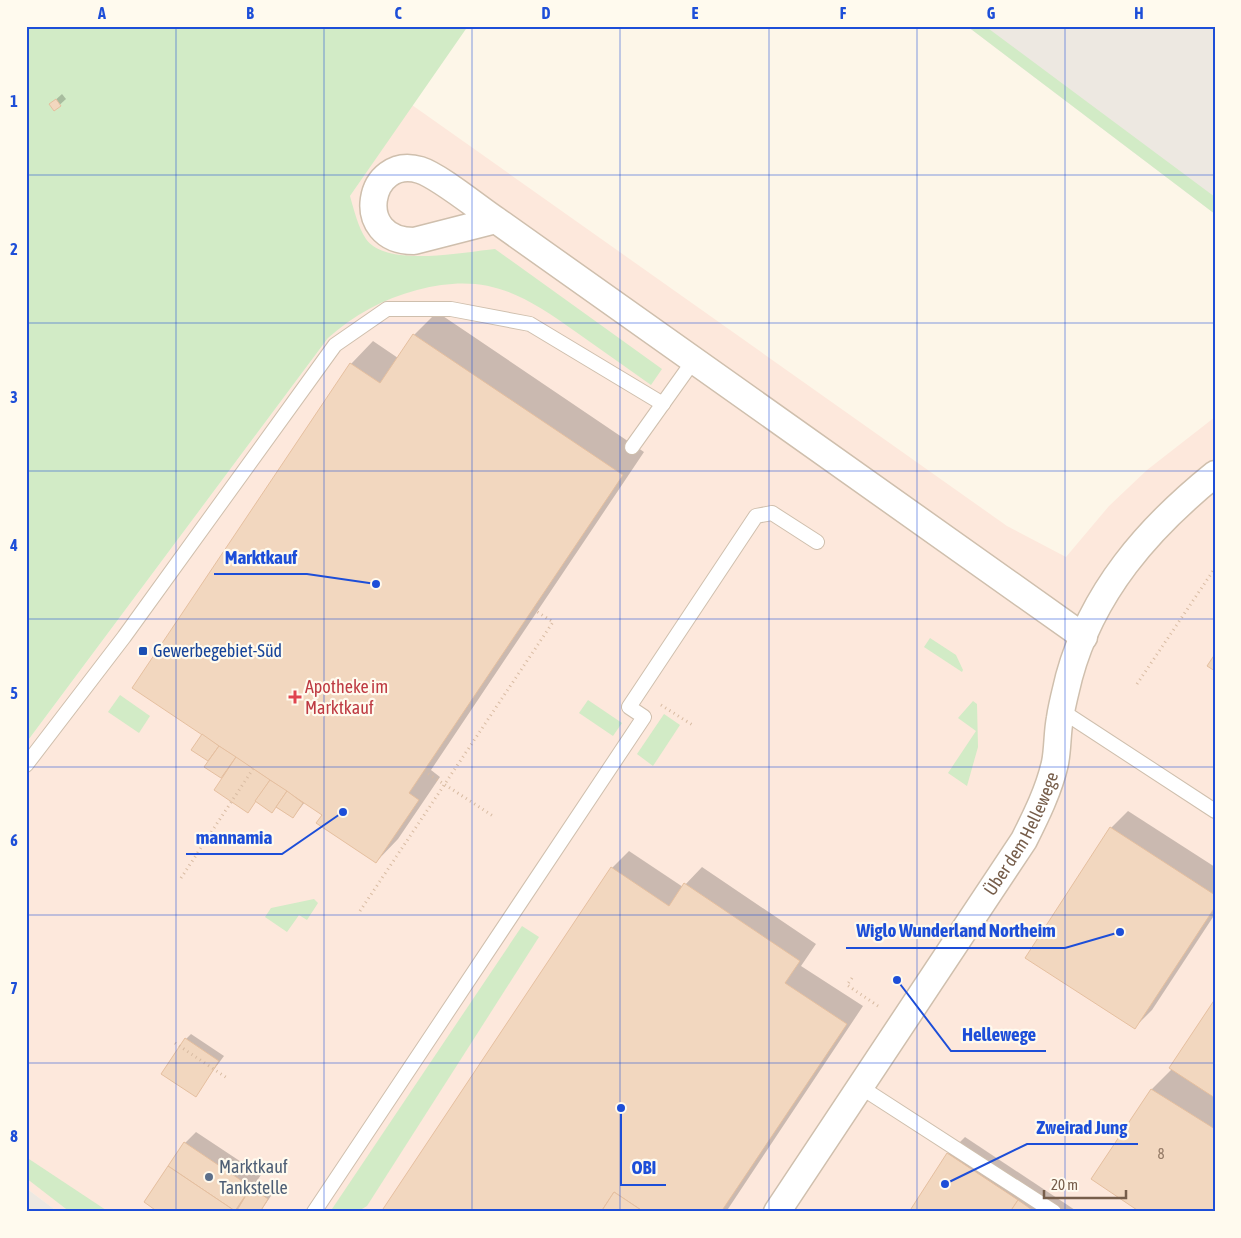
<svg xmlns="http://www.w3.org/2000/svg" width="1241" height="1238" font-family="'Asap Condensed',sans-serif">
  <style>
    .commercial { fill: #fde8dc }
    .industrial { fill: #ede8e1 }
    .green { fill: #d2ebc6 }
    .shadow { fill: #0003 }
    .building { fill: #f2d7bf; stroke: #e5bf9f }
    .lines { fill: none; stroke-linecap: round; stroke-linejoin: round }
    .service-casing { stroke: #cfbfad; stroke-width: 16 }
    .minor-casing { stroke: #cfbfad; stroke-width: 29 }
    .path { stroke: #d8bba2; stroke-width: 3; stroke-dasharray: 1 4; stroke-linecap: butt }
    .service { stroke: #fff; stroke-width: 14 }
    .minor { stroke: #fff; stroke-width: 26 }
    .grid { fill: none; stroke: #1d4ed8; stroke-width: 1; stroke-opacity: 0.55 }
    .transit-dot { fill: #1a4fb4; stroke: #fffaee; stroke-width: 2 }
    .health-dot { fill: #e0444e; stroke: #fffaee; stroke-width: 2 }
    .service-dot { fill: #5c6f8a; stroke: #fffaee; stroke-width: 2 }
    .labels { text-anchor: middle; stroke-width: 4.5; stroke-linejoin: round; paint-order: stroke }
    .number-label { font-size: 15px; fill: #967c68 }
    .transit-label { font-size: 18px; fill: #164399; stroke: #fffaee; text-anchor: start }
    .health-label { font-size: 18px; fill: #be3a42; stroke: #fffaee; text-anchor: start }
    .street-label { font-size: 18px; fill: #775e4b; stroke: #fffaee }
    .service-label { font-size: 18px; fill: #4e5e75; stroke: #fffaee; text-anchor: start }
    .leader { fill: none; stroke: #1d4ed8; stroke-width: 2 }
    .callout-dot { fill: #1d4ed8; stroke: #fffaee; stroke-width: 2 }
    .callout-label { font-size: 19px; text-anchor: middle; font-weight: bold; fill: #1d4ed8; stroke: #fffaee; stroke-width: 4.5; stroke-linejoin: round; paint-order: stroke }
    .neatline { fill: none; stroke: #1d4ed8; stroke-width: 2 }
    .grid-label { font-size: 16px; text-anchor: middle; font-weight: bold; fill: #1d4ed8 }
  </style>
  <rect width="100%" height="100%" fill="#fdf6e8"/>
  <polygon class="commercial" points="412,105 1007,526 1066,557 1109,506 1147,470 1215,417 1215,1212 58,1212 26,1188 26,743 328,338 350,196"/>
  <g class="industrial">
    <polygon points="967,26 1215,26 1215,214"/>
    <polygon points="26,1188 58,1212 26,1212"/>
  </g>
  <g class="green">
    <path d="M26,26H468L350,196C354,210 358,227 366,239C387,268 464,252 495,249L662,369L651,385C626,367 601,350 576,332C521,293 486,272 417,290C383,299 354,315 328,338L26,743Z"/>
    <polygon points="967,26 985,26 1215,197 1215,214"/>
    <polygon points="930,638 956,655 963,670 962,672 924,647"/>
    <polygon points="120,695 150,716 139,733 108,712"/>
    <polygon points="588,700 622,723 613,736 579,713"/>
    <polygon points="973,701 977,704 978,747 967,786 948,773 976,731 958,718"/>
    <polygon points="664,714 680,725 653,766 637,754"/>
    <polygon points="314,899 318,903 307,920 299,915 287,932 265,917 271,908"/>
    <polygon points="522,926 539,937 367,1206 357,1212 330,1212"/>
    <polygon points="26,1157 109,1212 70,1212 26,1178"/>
  </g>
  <g class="shadow">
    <polygon points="62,94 66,99 55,109 51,104"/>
    <polygon points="437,312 644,452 431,770 440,777 398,839 376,862 323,814 305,802 293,817 206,767 210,761 193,750 204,734 351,364 373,341 398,358 414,335"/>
    <polygon points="1128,811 1215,867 1215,914 1152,1010 1135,1027 1111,828"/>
    <polygon points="629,851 683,887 702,867 816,944 801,966 863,1006 726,1212 383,1212 612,868"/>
    <polygon points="1215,1002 1215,1212 1093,1179 1152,1089 1172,1069"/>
    <polygon points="191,1034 224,1056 195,1095 186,1039"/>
    <polygon points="196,1132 261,1175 256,1182 273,1193 260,1212 160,1212 185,1143"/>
    <polygon points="965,1137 1078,1212 910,1212 948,1154"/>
  </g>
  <g class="building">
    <polygon points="56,99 61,106 54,111 49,104"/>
    <polygon points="413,334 623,475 409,793 419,800 376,863 316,823 322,815 132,688 350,363 380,383"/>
    <polygon points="1215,654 1215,671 1207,666"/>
    <polygon points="202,734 219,746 208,761 191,750"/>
    <polygon points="219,746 236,757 221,778 204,767"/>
    <polygon points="236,757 270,780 248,813 214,790"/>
    <polygon points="270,780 287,791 272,813 255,801"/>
    <polygon points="287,791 303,803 293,818 276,807"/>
    <polygon points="1110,827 1215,895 1215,907 1135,1029 1025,958"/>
    <polygon points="611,867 669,906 684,883 800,961 785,983 847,1024 721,1212 644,1212 614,1192 601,1212 381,1212"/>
    <polygon points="1215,999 1215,1098 1169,1068"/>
    <polygon points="185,1038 219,1061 196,1097 161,1074"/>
    <polygon points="1151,1089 1215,1129 1215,1212 1140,1212 1091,1179"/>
    <polygon points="184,1142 251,1187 235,1211 168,1166"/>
    <polygon points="947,1153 1018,1200 1010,1212 909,1212"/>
    <polygon points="168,1166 235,1211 234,1212 158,1212 144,1202"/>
    <polygon points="251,1187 268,1199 260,1212 236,1212"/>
    <polygon points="614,1192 644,1212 601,1212"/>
    <polygon points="1018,1200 1035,1212 1010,1212"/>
  </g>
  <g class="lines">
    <defs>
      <g id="service">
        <polyline points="632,447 694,360"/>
        <polyline points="1062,711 1215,811"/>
        <polyline points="26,765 124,637 335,345 387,309 451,309 530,324 663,404"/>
        <polyline points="859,1086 1054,1212"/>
        <polyline points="314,1212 644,717 629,707 756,516 772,513 817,542"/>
      </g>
      <g id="minor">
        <path d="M496,220L414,241C351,241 368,154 420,170C439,176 478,208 496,220L1084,637"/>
        <path id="s1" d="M777,1212L1024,840C1036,816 1049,790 1055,763C1058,748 1057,733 1060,718C1062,704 1066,690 1069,677C1092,592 1148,528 1215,474"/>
      </g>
    </defs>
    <use href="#service" class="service-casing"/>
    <use href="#minor" class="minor-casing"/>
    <g class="path">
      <polyline points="1137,684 1215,568"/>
      <polyline points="661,705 694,726"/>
      <polyline points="424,771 493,816"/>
      <polyline points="181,878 253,769"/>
      <polyline points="360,911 553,622 533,609"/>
      <polyline points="852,978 847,985 881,1008"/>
      <polyline points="175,1043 227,1078"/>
    </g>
    <use href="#service" class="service"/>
    <use href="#minor" class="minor"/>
  </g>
  <path class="grid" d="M176,26V1212M324,26V1212M472,26V1212M620,26V1212M769,26V1212M917,26V1212M1065,26V1212M26,175H1215M26,323H1215M26,471H1215M26,619H1215M26,767H1215M26,915H1215M26,1063H1215"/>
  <rect class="transit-dot" x="138" y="646" width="10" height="10" rx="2.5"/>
  <path class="health-dot" d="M292.5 689.5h5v5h5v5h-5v5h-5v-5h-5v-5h5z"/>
  <circle class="service-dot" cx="209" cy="1177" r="5"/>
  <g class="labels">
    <g class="number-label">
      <text x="1161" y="1159">8</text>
    </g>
    <g class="transit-label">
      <text x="153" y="657">Gewerbegebiet-Süd</text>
    </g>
    <g class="health-label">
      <text x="305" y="693">Apotheke im<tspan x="305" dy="21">Marktkauf</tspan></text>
    </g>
    <g class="street-label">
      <text dy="6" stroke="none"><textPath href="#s1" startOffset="451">Über dem Hellewege</textPath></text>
    </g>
    <g class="service-label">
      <text x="219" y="1173">Marktkauf<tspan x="219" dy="21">Tankstelle</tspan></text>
    </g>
  </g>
  <path class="leader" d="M376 584L307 574H214M343 812L282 854H186M1120 932L1065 948H846M897 980L951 1051H1046M945 1184L1027 1144H1138M621 1108L621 1185H666"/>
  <g class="callout-dot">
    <circle cx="376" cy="584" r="5"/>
    <circle cx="343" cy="812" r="5"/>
    <circle cx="1120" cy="932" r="5"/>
    <circle cx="897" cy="980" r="5"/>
    <circle cx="945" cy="1184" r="5"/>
    <circle cx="621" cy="1108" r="5"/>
  </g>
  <g class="callout-label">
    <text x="261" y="564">Marktkauf</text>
    <text x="234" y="844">mannamia</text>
    <text x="956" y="937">Wiglo Wunderland Northeim</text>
    <text x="999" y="1041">Hellewege</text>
    <text x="1082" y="1134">Zweirad Jung</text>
    <text x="644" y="1174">OBI</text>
  </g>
  <rect width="1241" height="1238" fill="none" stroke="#fffaee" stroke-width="55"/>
  <path d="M1044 1190v8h82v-8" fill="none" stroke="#775e4b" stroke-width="2.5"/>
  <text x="1051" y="1190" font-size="15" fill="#775e4b" stroke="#fffaee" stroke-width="4" paint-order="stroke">20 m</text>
  <rect x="28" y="28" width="1186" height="1182" class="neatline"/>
  <g class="grid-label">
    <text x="102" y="19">A</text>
    <text x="250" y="19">B</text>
    <text x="398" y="19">C</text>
    <text x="546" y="19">D</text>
    <text x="695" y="19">E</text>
    <text x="843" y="19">F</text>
    <text x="991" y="19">G</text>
    <text x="1139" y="19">H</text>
    <text x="14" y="107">1</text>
    <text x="14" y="255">2</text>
    <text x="14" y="403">3</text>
    <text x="14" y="551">4</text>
    <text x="14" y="699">5</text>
    <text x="14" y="846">6</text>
    <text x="14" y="994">7</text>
    <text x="14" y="1142">8</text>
  </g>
</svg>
